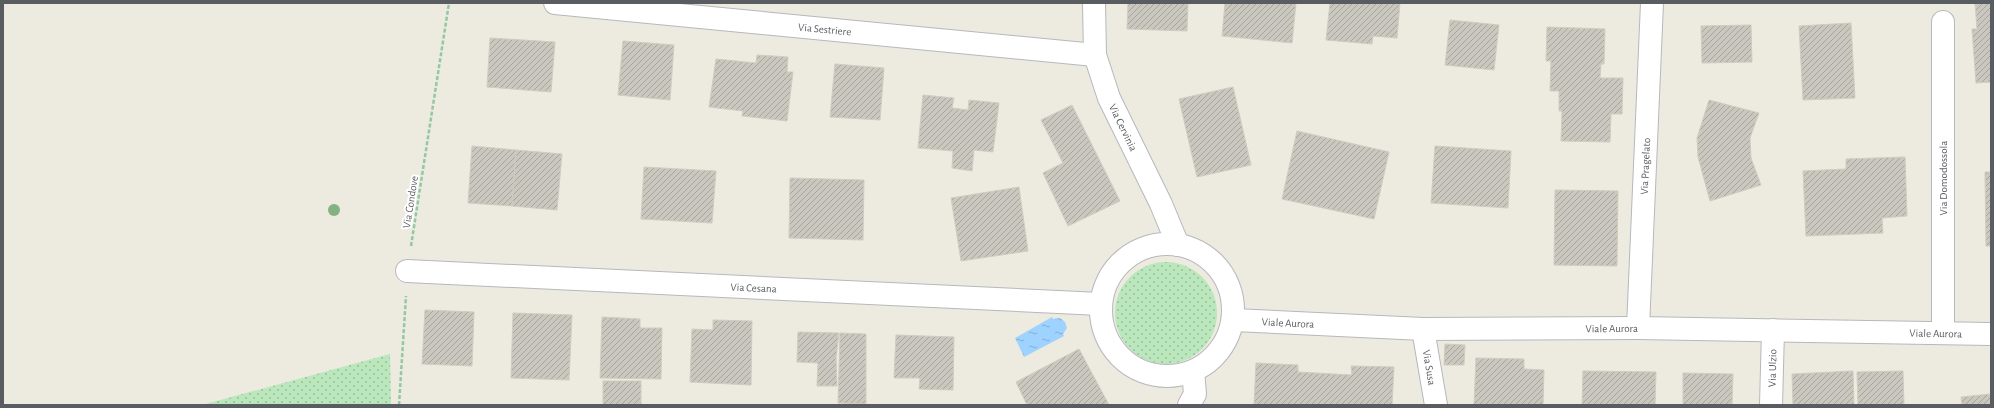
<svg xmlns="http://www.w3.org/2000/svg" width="1994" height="408" font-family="'Alegreya Sans',sans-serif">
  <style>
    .grass { fill: url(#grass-dots) }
    .water { fill: url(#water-ripples) }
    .building { fill: url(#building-hatch); stroke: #d2ccbe }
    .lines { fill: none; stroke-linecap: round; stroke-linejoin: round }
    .minor-casing { stroke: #b6b8be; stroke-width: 24 }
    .path { stroke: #93c8a2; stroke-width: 2.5; stroke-dasharray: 4 2; stroke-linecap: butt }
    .minor { stroke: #fff; stroke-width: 22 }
    .tree { fill: #84b281 }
    .labels { text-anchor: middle; stroke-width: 4; stroke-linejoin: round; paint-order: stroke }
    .street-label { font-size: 11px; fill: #595d62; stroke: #fff }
  </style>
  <defs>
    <pattern id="grass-dots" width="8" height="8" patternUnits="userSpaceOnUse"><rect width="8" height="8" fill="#bae7bb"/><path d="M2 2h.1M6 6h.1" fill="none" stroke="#9abe9b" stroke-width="1.8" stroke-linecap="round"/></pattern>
    <pattern id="water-ripples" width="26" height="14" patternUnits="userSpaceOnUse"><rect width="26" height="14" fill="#9ed2ff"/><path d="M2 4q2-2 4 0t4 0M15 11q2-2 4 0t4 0" fill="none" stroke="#84aed2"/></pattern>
    <pattern id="building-hatch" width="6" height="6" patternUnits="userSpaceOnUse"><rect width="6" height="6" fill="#cac7bf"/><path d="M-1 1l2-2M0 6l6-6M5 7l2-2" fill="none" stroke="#a7a59f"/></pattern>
  </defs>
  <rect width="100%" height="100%" fill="#edeae0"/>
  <g class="grass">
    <circle cx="1166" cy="313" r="51"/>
    <polygon points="390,354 391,405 202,405"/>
  </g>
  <polygon class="water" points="1052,317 1053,319 1060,318 1065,322 1067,328 1063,334 1064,336 1024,357 1015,338"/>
  <g class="building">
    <polygon points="1128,3 1188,3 1187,31 1127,29"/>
    <polygon points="1225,3 1296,3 1292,43 1222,36"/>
    <polygon points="1330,3 1400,3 1397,38 1373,36 1372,44 1326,40"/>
    <polygon points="1975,3 1991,3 1991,82 1976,83 1972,29 1977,29"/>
    <polygon points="1450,20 1499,25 1494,70 1445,65"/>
    <polygon points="1851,23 1855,98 1803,100 1799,26"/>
    <polygon points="1751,25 1752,62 1702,63 1701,26"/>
    <polygon points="1547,27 1605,29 1604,64 1601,64 1600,78 1623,78 1622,114 1611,114 1610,142 1561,141 1562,111 1559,111 1559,91 1550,91 1551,61 1546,61"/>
    <polygon points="490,38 555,42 551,92 487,87"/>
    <polygon points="623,41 674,45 670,100 618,95"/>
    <polygon points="757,55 788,57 787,72 793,72 787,121 742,116 743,111 709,107 716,59 756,63"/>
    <polygon points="835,64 884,68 880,120 830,117"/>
    <polygon points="1233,87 1251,165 1197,177 1179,99"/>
    <polygon points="923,95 954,98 952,108 968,110 969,100 999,103 993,152 974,150 972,171 952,168 953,151 918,148"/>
    <polygon points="1709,100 1759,113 1750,138 1751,158 1761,185 1710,201 1698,157 1697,138"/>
    <polygon points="1072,105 1120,201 1068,226 1043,173 1063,163 1041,120"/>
    <polygon points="1297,131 1389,152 1374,219 1282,199"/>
    <polygon points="472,146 516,150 512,206 468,203"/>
    <polygon points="1435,146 1511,151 1508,208 1431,203"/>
    <polygon points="516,150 562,154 557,210 512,206"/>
    <polygon points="1905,157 1907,216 1882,218 1883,233 1806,236 1803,171 1846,169 1846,159"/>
    <polygon points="644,167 716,171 712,223 641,219"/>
    <polygon points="1985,172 1991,172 1991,246 1986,246"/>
    <polygon points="790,178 864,180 863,240 789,238"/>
    <polygon points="1019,187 1028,251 961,261 951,198"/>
    <polygon points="1555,190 1618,191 1617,266 1554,265"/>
    <polygon points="425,310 474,312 472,366 422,364"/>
    <polygon points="513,313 572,315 569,380 511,378"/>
    <polygon points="602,317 640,319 640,328 662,328 661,379 600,378"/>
    <polygon points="713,320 752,321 751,385 690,382 692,329 713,330"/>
    <polygon points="798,332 839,333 836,358 837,386 817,386 818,363 797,362"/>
    <polygon points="840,333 866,334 866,404 838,403"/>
    <polygon points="896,335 954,337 953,390 919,389 920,378 894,378"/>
    <polygon points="1445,344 1465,345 1464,365 1444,365"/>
    <polygon points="1079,349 1109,405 1027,405 1016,382"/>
    <polygon points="1476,358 1524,359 1524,369 1544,370 1543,405 1474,405"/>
    <polygon points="1256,363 1298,365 1298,372 1352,375 1351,366 1394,367 1392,405 1254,405"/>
    <polygon points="1583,371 1656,372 1655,405 1582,405"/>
    <polygon points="1853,371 1854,405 1793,405 1792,374"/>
    <polygon points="1903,371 1904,405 1858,405 1857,372"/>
    <polygon points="1683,373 1733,374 1732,405 1683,405"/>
    <rect x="603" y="381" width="38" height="24"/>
    <polygon points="1991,394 1991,405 1962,405 1961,397"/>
  </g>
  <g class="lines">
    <defs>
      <g id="minor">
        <path id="s1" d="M555,3L1095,55"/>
        <path id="s2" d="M1094,3L1095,55L1109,98L1161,204L1178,245"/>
        <polyline points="1943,22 1943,333"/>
        <circle cx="1167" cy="310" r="66"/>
        <path id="s3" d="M407,271L1100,304"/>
        <path id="s4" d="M1233,320L1423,329L1638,328L1991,334"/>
        <path id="s5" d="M1638,328L1652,3"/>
        <path id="s6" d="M1423,329L1436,405"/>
        <polyline points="1189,405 1195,394 1193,371"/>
        <path id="s7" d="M1771,405L1773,330"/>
      </g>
    </defs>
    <use href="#minor" class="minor-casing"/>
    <g class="path">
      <polyline points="411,246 449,3"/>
      <polyline points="399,405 406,296"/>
    </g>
    <use href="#minor" class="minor"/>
  </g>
  <circle class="tree" cx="334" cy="210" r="6"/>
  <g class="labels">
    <g class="street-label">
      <text dy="4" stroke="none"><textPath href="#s1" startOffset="271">Via Sestriere</textPath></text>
      <text dy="4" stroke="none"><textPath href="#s2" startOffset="130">Via Cervinia</textPath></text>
      <text dy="4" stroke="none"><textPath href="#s5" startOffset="162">Via Pragelato</textPath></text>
      <text transform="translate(1943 178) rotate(-90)" y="4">Via Domodossola</text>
      <text transform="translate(410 202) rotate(-81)" y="4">Via Condove</text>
      <text dy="4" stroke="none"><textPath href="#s3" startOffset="347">Via Cesana</textPath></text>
      <text dy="4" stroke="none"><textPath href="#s4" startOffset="55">Viale Aurora</textPath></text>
      <text dy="4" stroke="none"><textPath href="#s4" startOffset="379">Viale Aurora</textPath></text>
      <text dy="4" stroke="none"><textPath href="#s4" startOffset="703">Viale Aurora</textPath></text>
      <text dy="4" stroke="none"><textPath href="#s6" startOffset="39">Via Susa</textPath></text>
      <text dy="4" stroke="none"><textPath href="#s7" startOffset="37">Via Ulzio</textPath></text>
    </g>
  </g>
  <rect width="1994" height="408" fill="none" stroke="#595d62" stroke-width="8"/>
</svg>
